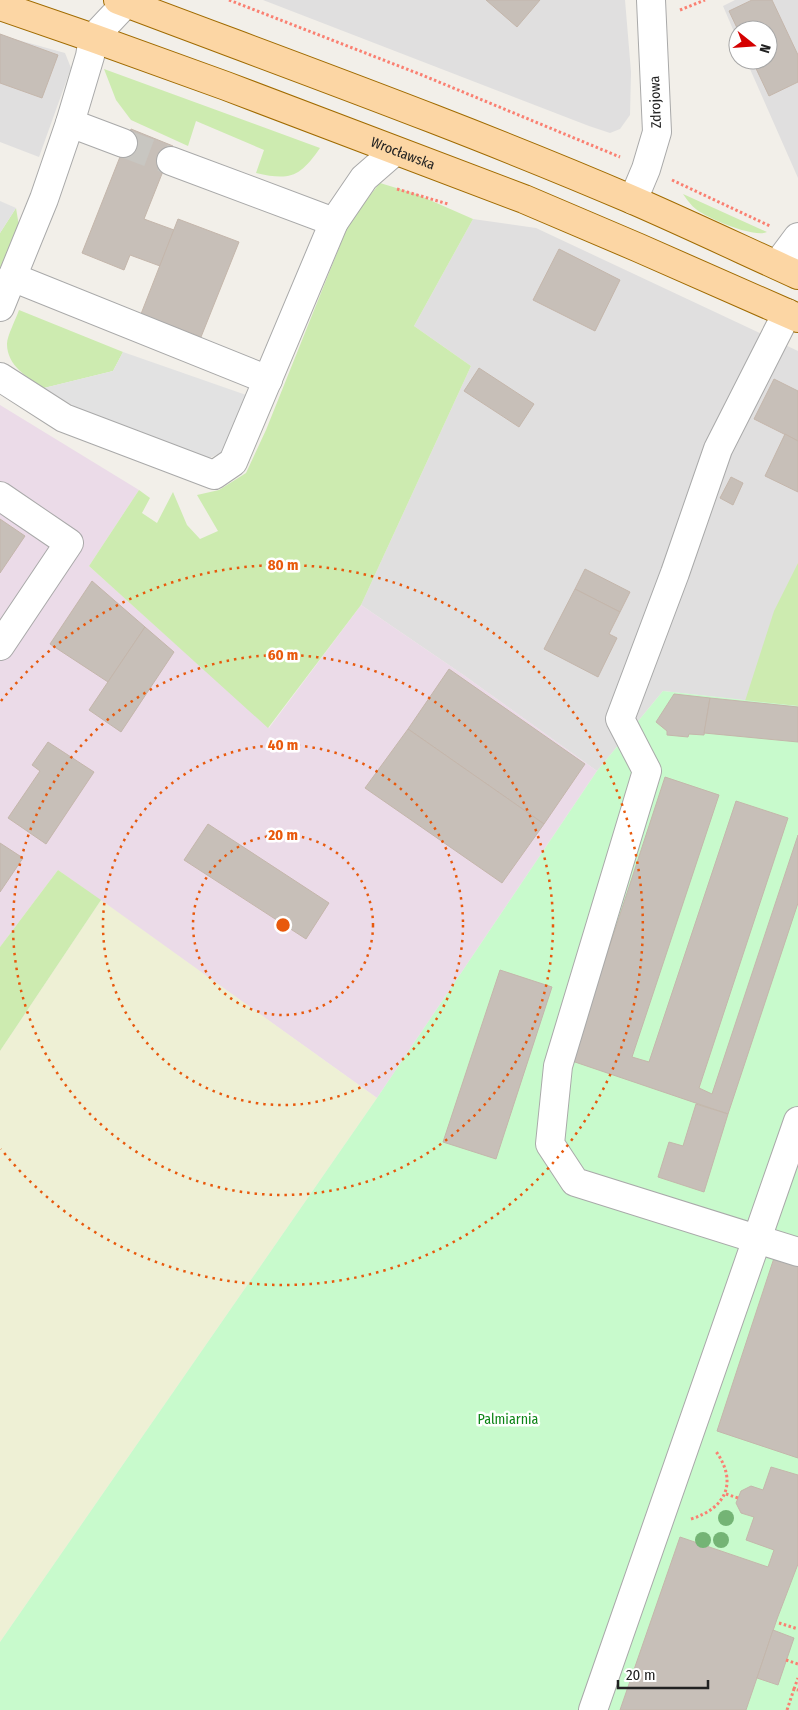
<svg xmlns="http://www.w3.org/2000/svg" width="798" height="1710" font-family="'Fira Sans Condensed',sans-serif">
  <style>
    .residential { fill: #e0dfdf }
    .industrial { fill: #ebdbe8 }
    .farmland { fill: #eef0d5 }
    .grass { fill: #cdebb0 }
    .park { fill: #c8facc }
    .parking { fill: #e2e2e2 }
    .building { fill: #c7bfb8; stroke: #c4b6ab }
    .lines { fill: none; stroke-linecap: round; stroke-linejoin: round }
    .minor-tunnel { stroke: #c8c6c1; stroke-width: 28; stroke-dasharray: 28 14; stroke-linecap: butt }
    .minor-casing { stroke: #a9a9a9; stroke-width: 30 }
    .major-casing { stroke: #a06b00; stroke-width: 30 }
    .path { stroke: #fa8072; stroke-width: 3; stroke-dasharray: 2.5 2.5; stroke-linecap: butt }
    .minor { stroke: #fff; stroke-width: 28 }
    .major { stroke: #fcd6a4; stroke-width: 28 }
    .tree { fill: #74b475 }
    .ring { fill: none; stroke: #e8590c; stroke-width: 2.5; stroke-dasharray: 2.5 5 }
    .labels { text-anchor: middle; stroke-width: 5; stroke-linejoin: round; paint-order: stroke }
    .street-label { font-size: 14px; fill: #222; stroke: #fff }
    .park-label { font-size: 14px; fill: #0c8416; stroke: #fff }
    .centre { fill: #e8590c; stroke: #fff; stroke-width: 2.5 }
    .ring-label { font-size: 15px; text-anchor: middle; font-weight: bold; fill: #e8590c; stroke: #fff; stroke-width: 5; stroke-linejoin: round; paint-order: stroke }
  </style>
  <rect width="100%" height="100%" fill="#f2efe9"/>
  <g class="residential">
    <polygon points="263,0 625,0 631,72 630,115 620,129 610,133 589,126"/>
    <polygon points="735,0 798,0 798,178 746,60 768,60 768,30 738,30 738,41 723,6"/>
    <polygon points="0,35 65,53 71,68 39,157 0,142"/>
    <polygon points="473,219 536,228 798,351 798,706 663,691 597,771 462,674 361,605 471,366 414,326"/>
  </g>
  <polygon class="industrial" points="0,405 139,490 89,566 269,728 361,605 462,674 597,771 377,1098 58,870 0,947"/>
  <polygon class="farmland" points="101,900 377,1098 0,1642 0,1051"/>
  <g class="grass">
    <path d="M104,69L320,148C300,177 290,181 256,173L264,150L196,121L188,146L131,120L116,100Z"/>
    <polygon points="380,183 416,194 473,219 414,326 471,366 361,605 268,728 89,566 139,490 150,498 142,513 157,523 173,492 187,525 200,539 218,531 197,495 219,490 246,473 266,430 351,218"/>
    <path d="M683,194L767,232C754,238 713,220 700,212C693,208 687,200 683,194Z"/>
    <polygon points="16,208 19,226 0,268 0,233"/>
    <path d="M19,310L123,352L113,371L44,388C28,378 7,366 7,344C7,336 16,319 19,310Z"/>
    <polygon points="798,563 798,706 745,701 774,611"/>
    <polygon points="58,870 101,900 0,1051 0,947"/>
  </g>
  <polygon class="park" points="663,691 798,706 798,1710 0,1710 0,1642 377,1098 597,771"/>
  <g class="parking">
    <polygon points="0,201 16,208 0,233"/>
    <polygon points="123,352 249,396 224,451 208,459 98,421 44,388 113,371"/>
  </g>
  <g class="building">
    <polygon points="486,0 540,0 517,27"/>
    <polygon points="752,0 772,0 798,55 798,82 769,96 752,60 768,60 768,30 738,30 729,11"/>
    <polygon points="0,34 58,55 42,98 0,83"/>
    <polygon points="131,129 173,146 144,219 174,230 160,266 130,255 124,270 82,253"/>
    <polygon points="178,219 239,242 201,337 141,314"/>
    <polygon points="559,249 620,280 595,331 533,300"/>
    <polygon points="479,368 534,404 519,427 464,391"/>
    <polygon points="774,379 798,391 798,441 754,419"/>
    <polygon points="785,434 798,441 798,492 765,476"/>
    <polygon points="731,477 743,483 733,505 720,498"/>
    <polygon points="0,519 25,536 0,573"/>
    <polygon points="585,569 630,592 620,612 575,589"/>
    <polygon points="92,581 145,627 108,682 50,644"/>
    <polygon points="575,589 620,612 609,634 617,638 598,677 544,649"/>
    <polygon points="145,627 174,652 121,732 89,710"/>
    <polygon points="449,669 585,764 544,824 408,729"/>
    <polygon points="674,694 710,698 704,735 689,734 688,737 667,735 667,731 656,722"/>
    <polygon points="710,698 798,707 798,742 704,733"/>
    <polygon points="408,729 544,824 502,883 365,788"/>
    <polygon points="48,742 94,772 46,844 8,818 40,771 32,765"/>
    <polygon points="665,777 719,795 632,1057 649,1062 736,801 788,818 699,1088 712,1094 798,835 798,903 728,1114 572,1061"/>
    <polygon points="208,824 329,903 306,939 184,860"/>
    <polygon points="0,843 23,858 0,892"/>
    <polygon points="500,970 552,987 496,1159 443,1142"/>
    <polygon points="696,1104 728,1114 704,1192 658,1177 669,1142 683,1146"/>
    <polygon points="775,1255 798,1263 798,1458 717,1431"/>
    <polygon points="771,1467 798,1475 798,1564 777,1619 746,1710 620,1710 680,1537 768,1567 774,1550 746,1540 754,1517 741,1513 736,1503 741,1491 751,1486 763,1490"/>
    <polygon points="773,1630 794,1638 778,1685 757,1678"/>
  </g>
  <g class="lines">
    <polyline class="minor-tunnel" points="123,143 171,161"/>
    <defs>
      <g id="minor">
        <polyline points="70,123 123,143"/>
        <polyline points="171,161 334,222"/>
        <polyline points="633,200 646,169 657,132 651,0"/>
        <polyline points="777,265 798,237"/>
        <polyline points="12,277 268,380"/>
        <polyline points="0,307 44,199 70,123 90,56 93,38 126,3"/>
        <polyline points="787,313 718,449 675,573 620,719 647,771 558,1066 550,1144 575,1182 798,1252"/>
        <polyline points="0,377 64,418 214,475 233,462 334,222 364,178 395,151"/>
        <polyline points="0,496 69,543 0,646"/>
        <polyline points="593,1710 798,1121"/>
      </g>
      <g id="major">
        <path d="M118,0C290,65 463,127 633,200C688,224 743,250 798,275"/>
        <path id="s1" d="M0,6L93,38L226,86L524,199L639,248L798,318"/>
      </g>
    </defs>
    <use href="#minor" class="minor-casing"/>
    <use href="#major" class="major-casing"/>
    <g class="path">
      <polyline points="229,0 422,75 620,157"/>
      <polyline points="680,10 705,0"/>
      <polyline points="672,180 770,226"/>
      <polyline points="397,189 448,204"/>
      <polyline points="726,1494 738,1498"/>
      <path d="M691,1519C727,1508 738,1481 715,1450"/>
      <polyline points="779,1623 798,1629"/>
      <polyline points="786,1660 798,1664"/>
      <polyline points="794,1689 798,1678"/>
      <polyline points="787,1710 794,1689 798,1690"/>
    </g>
    <use href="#minor" class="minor"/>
    <use href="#major" class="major"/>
  </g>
  <g class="tree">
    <circle cx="726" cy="1518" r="8"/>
    <circle cx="703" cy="1540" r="8"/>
    <circle cx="721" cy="1540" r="8"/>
  </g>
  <g class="ring">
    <circle cx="283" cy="925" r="90"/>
    <circle cx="283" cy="925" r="180"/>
    <circle cx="283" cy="925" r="270"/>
    <path d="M1 701A360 360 0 1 1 1 1149"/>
  </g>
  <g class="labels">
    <g class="street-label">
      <text transform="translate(655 102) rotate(-92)" y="5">Zdrojowa</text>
      <text dy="5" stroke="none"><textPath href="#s1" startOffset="429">Wrocławska</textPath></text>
    </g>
    <g class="park-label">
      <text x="508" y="1424">Palmiarnia</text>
    </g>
  </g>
  <circle cx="283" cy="925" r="8" class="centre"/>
  <g class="ring-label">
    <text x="283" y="570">80 m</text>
    <text x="283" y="660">60 m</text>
    <text x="283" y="750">40 m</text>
    <text x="283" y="840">20 m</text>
  </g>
  <g transform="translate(753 45) rotate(107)"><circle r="24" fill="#ffffff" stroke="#a7a7a7"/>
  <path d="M0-4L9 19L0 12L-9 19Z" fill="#d40000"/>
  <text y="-8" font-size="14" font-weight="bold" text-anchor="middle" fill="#222222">N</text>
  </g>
  <path d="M618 1680v8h90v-8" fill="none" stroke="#222222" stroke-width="2.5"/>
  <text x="626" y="1680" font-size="15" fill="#222222" stroke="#ffffff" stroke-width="4" paint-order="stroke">20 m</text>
</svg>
